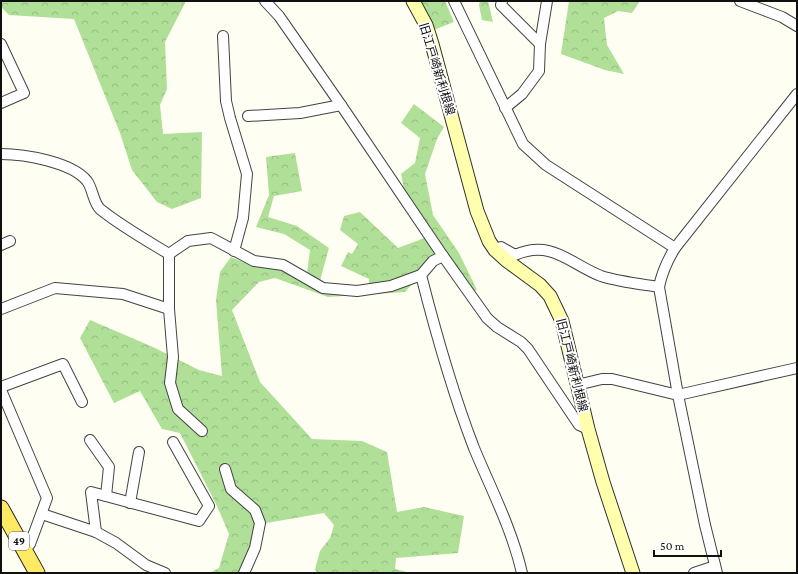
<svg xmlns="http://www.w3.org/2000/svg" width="798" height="574" font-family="'Crimson Pro','Noto Sans JP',serif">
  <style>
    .forest { fill: url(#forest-crowns) }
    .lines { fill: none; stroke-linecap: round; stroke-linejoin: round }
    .street-casing { stroke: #434343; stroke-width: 12 }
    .secondary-casing { stroke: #323232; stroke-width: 15 }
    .primary-casing { stroke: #212121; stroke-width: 17 }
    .street { stroke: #fff; stroke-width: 10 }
    .secondary { stroke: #ffffae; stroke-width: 13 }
    .primary { stroke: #ffea63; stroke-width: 15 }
    .labels { text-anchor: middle; stroke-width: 4; stroke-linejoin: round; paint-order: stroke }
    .shield { fill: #fff; stroke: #585858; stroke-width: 1 }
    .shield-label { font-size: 11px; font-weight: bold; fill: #101010 }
    .street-label { font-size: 12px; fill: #101010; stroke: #fff }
  </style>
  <defs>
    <pattern id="forest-crowns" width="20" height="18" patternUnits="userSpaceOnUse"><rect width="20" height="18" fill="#b0df97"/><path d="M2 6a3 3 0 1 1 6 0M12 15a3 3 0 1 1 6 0" fill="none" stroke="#96be81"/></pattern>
  </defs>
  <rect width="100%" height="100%" fill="#fffef3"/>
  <g class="forest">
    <polygon points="1,1 186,1 165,42 167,89 160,105 163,134 202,132 201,198 172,209 157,202 132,170 120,133 74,19 9,15 1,7"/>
    <polygon points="417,1 445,1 454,22 431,31"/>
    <polygon points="480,1 488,1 493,22 482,20 479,5"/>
    <polygon points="569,1 640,1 632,13 618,11 604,18 607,45 624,74 605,70 561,54"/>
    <polygon points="414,104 444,127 437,139 425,174 433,215 459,253 477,290 465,293 443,257 433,261 405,292 328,297 275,278 259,282 232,310 260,382 312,439 362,441 387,452 397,512 424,507 464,516 458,553 396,558 395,569 411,573 317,573 315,569 320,551 330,538 334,525 324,513 255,525 246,573 210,573 219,568 229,534 217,506 180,433 162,429 140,391 114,403 80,338 90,320 153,347 199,370 222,376 216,300 220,272 231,257 250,265 285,266 306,281 310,250 284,234 256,227 269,195 266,157 295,153 302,191 274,196 268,217 297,226 329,248 318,288 369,291 369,279 341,266 348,252 352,254 358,244 340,230 344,216 360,212 398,248 427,237 407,204 401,174 415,163 420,138 401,123"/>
  </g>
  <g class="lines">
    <defs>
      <g id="street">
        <path d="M265,1L279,16L341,105L443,256L433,261L421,275C436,334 452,391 474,448C491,489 512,529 522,573"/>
        <polyline points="454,1 523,144 546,165 675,248"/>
        <polyline points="502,1 501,5 540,44"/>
        <polyline points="740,1 782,17 797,26"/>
        <polyline points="223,36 226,101 230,118 247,174 243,218 234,251"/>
        <polyline points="1,44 24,93 1,103"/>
        <polyline points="505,108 522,94 539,71 540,44 547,1"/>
        <polyline points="248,116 300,113 341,105"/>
        <path d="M1,154C24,154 72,162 87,181C93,189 93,202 100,209C121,226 146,240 169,254V309L173,357L170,383L178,409L202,431"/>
        <polyline points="1,245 10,241"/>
        <path d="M495,250L501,247L515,255C552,239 570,264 601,276C620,282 640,284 659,287"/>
        <polyline points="169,254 188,241 211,238 254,261 283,265 323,288 357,291 391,286 421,275"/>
        <polyline points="443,256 487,318 497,327 521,342 528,349 579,425 588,429"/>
        <polyline points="1,309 55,288 123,294 169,309"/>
        <polyline points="577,385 602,379 612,379 678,395 797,368"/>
        <polyline points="1,387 63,364 82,402"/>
        <polyline points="1,390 47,498 30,544 24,550"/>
        <polyline points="90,440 109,467 106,496"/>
        <polyline points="225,469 231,489 255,510 260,523 255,548 244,573"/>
        <polyline points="130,503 139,452"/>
        <polyline points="42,514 96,532 116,543 146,565 165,573"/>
        <polyline points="96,532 91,492 199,521 209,506 173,442"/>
        <polyline points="694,573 715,566"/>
        <path d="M717,573L705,525L678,395L659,287C662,272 667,261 675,248L797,94"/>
      </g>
      <polyline id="secondary" points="413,1 426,25 432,44 477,211 489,241 495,250 506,260 540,285 550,296 562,321 588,429 603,482 633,573"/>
      <polyline id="primary" points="1,508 37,573"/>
    </defs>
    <use href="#street" class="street-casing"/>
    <use href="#secondary" class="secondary-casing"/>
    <use href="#primary" class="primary-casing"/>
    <use href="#street" class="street"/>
    <use href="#secondary" class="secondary"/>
    <use href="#primary" class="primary"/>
  </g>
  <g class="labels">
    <rect class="shield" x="9" y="532" width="20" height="18" rx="3"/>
    <g class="shield-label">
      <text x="19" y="545">49</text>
    </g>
    <g class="street-label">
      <text transform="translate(437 69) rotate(73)" y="4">旧江戸崎新利根線</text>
      <text transform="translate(572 365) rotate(76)" y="4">旧江戸崎新利根線</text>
    </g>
  </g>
  <rect width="798" height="574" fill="none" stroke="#101010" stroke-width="4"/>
  <path d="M654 550v6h67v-6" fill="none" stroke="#101010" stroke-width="2"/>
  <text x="660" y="550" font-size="12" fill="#101010" stroke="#ffffff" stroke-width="3" paint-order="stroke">50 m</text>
</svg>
